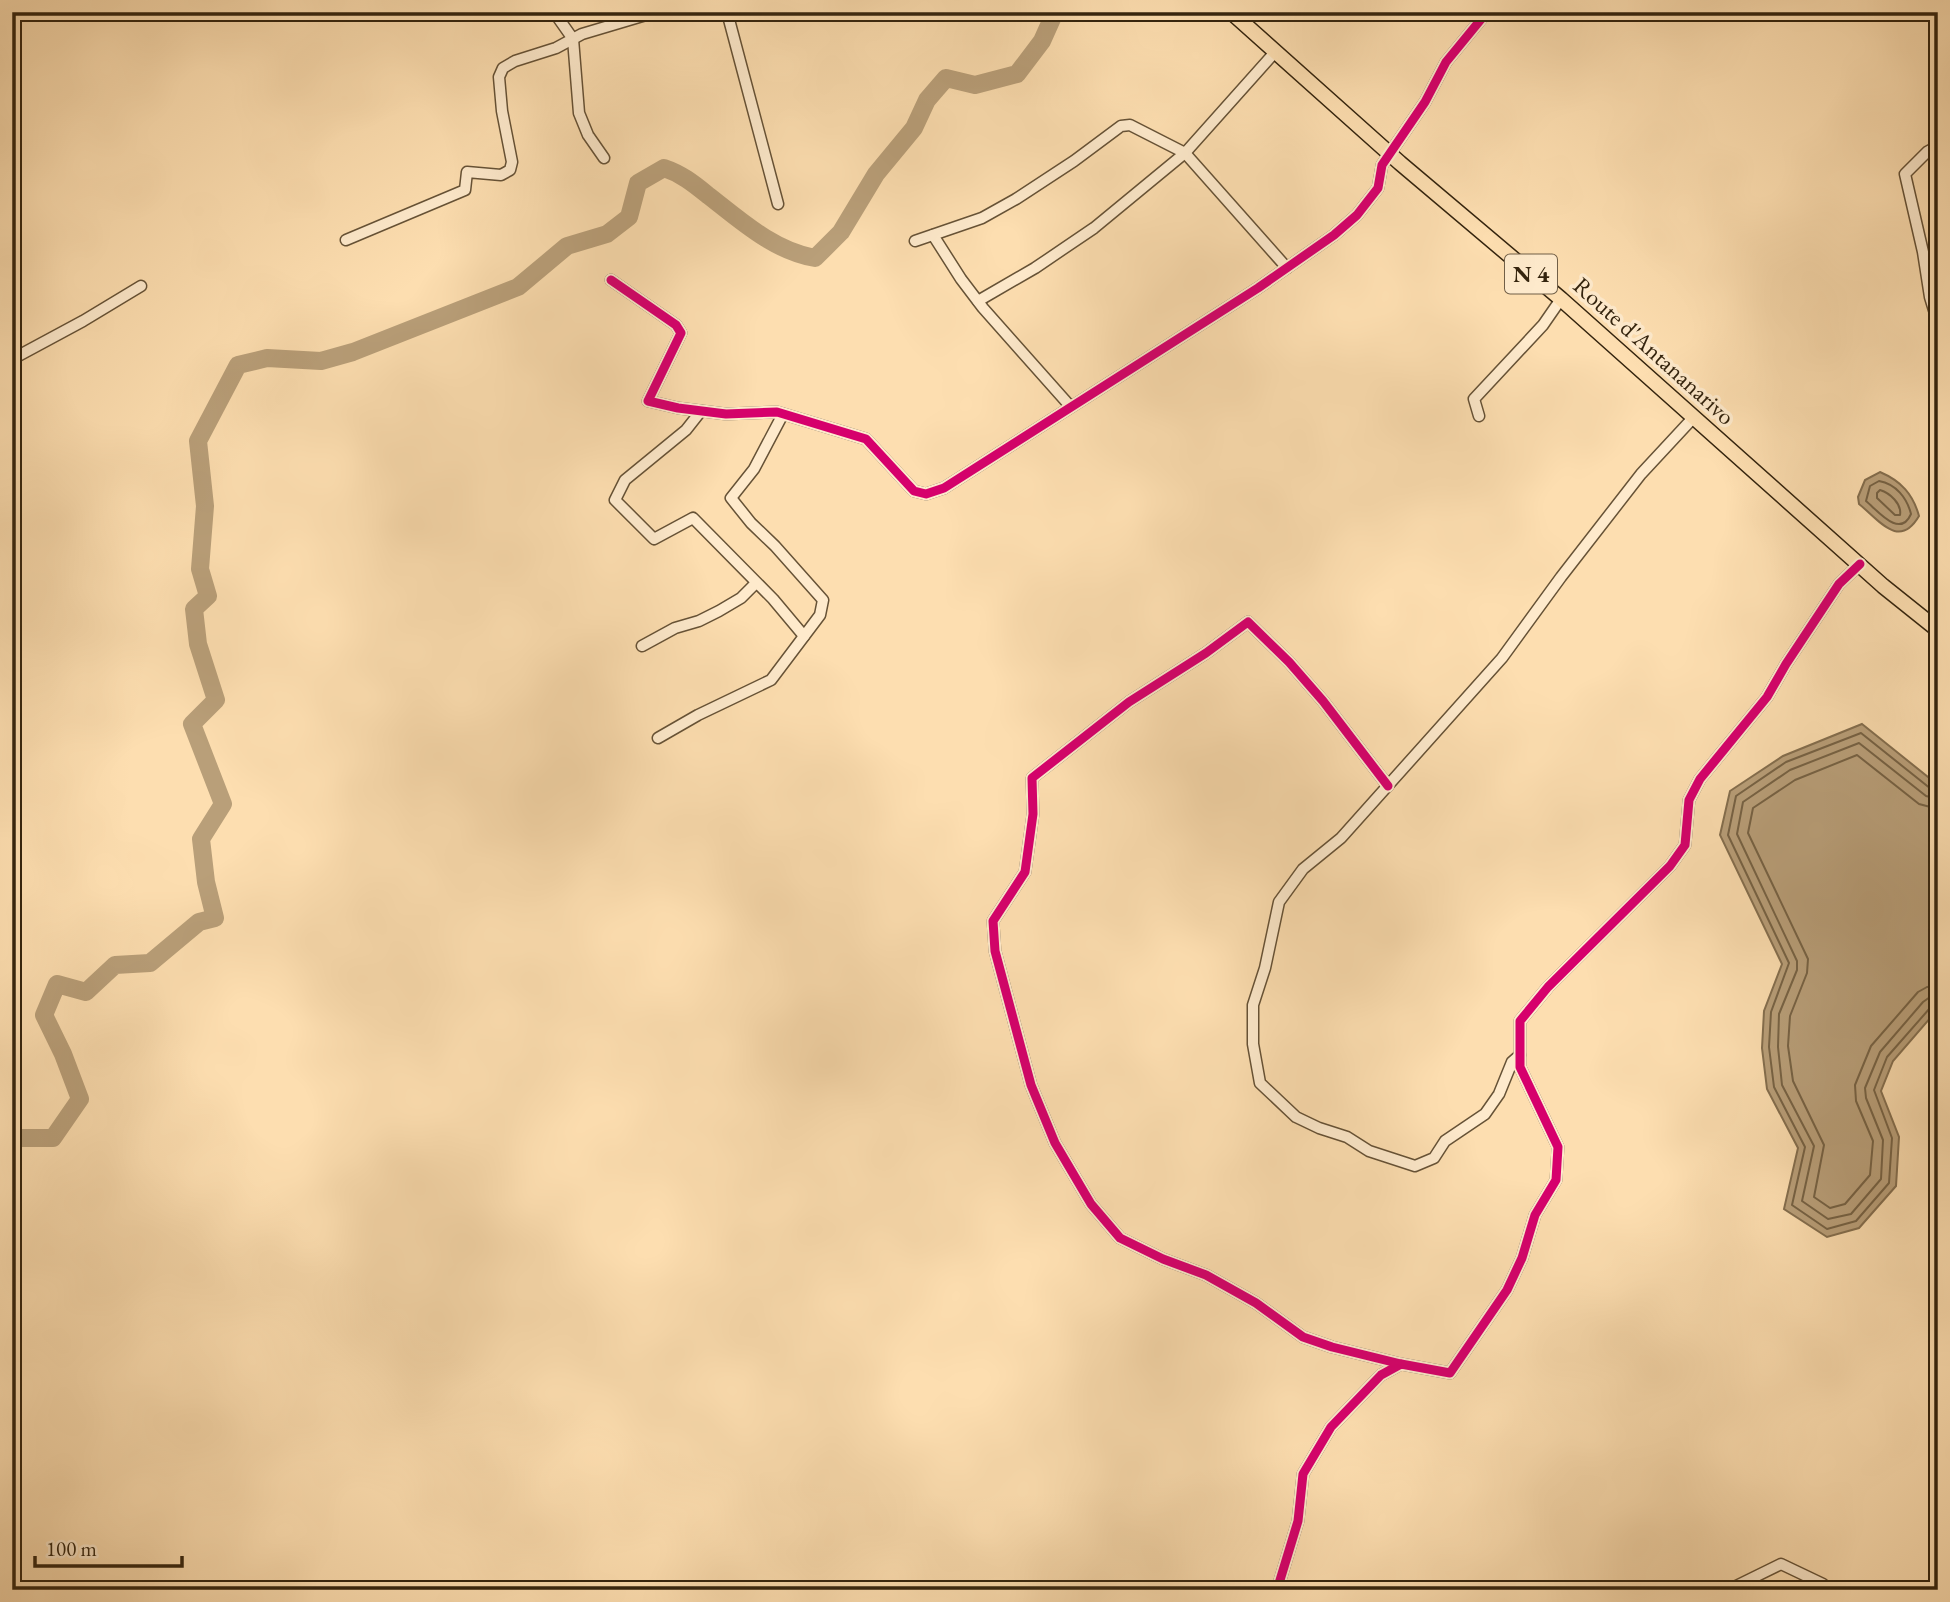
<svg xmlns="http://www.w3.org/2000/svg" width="1950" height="1602" font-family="'EB Garamond',serif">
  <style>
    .water { fill: #b99f79; stroke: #846e4e; stroke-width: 2 }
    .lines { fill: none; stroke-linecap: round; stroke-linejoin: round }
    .shore { stroke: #766244; stroke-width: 2 }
    .river { stroke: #b99f79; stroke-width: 18 }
    .minor-casing { stroke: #665236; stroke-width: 13 }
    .major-casing { stroke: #34240e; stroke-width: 17 }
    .minor { stroke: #feeacc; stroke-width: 10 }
    .major { stroke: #fddeb0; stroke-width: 14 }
    .cycleway-casing { stroke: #feeacc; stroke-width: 13 }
    .cycleway { stroke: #d6006c; stroke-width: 9 }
    .labels { text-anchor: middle; stroke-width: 7; stroke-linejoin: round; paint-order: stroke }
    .shield { fill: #feeacc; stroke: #715f47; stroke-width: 2 }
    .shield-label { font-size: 23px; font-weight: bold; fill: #34240e }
    .street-label { font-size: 24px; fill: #34240e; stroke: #feeacc }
  </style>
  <rect width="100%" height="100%" fill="#fddeb0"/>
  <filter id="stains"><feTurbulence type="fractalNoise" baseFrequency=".00286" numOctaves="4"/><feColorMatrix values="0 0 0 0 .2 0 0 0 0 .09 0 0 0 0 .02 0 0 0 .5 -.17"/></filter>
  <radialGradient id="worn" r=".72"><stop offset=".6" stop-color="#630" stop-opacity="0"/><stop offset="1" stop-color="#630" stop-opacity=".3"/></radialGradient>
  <g class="water">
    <path d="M1880,472C1901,481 1913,494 1919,516C1899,550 1879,520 1859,504L1858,497L1865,480Z"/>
    <polygon points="1862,724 1938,785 1938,1009 1893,1061 1881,1091 1899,1137 1896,1186 1859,1228 1827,1237 1784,1209 1798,1148 1767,1089 1762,1048 1764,1011 1782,964 1720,835 1730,791 1783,756"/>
  </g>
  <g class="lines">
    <g class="shore">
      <path d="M1879,481C1896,484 1907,498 1911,514C1900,539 1878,511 1866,501L1870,486Z"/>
      <path d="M1880,490C1890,493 1902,504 1900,515H1895L1877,498V493Z"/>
      <polyline points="1938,790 1931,789 1861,733 1786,762 1736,796 1728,835 1789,963 1771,1012 1769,1047 1774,1087 1805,1147 1792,1205 1827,1229 1856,1221 1889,1183 1892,1138 1874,1090 1887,1057 1930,1008 1938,1005"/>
      <polyline points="1938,799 1926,796 1859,743 1790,770 1743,802 1737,834 1797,961 1797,970 1779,1014 1778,1047 1782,1085 1814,1146 1802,1201 1828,1219 1851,1214 1881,1179 1883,1140 1866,1098 1865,1088 1880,1052 1923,1002 1930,997 1938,996"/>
      <polyline points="1938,809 1919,804 1857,755 1795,780 1753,808 1748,833 1808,959 1807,973 1790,1016 1788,1046 1793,1081 1824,1145 1814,1197 1830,1208 1845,1204 1870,1175 1873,1141 1856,1101 1855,1085 1871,1046 1918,992 1927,987 1938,986"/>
    </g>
    <path class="river" d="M12,1138H53L80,1099L63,1054L44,1015L57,984L86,992L115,965L150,963L199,922L215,918L206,882L201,839L223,804L192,724L216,700L198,644L194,609L208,596L200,569L205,506L198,441L238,365L267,358L321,361L353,352L518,287L567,246L607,234L629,217L638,183L664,168C682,174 694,184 709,196C741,221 774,251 815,258L841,232L876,174L914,128L927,100L946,78L975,85L1017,74L1042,41L1055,12"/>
    <defs>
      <g id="minor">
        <polyline points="554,12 573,39 579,113 588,135 604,158"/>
        <polyline points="727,12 778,204"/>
        <polyline points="1938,146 1927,152 1905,174 1923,252 1930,297 1938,323"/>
        <polyline points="933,235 961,279 983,308 1070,406"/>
        <polyline points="346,240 465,190 467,172 501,175 510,170 512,162 502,111 499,77 503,68 515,61 556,48 582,34 656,12"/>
        <polyline points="915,241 982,218 1016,199 1074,161 1121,126 1130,125 1185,153 1287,268"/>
        <polyline points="611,280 676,325 681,333 648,401 678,408 726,414 777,412 866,439 914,491 926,494 944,488 1258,288 1334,235 1357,215 1378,188 1382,165 1425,102 1446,62 1487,12"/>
        <polyline points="978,301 1035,268 1094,228 1185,153 1276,51"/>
        <polyline points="12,355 18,356 83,321 141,286"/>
        <polyline points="701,411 686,430 625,480 615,500 654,539 693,518 773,599 804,636"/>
        <polyline points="1479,416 1474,399 1543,325 1561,299"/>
        <polyline points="642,646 675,628 699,621 719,611 741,598 756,583"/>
        <polyline points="658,738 698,715 771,680 820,615 823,600 775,546 751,523 731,498 754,469 783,414"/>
        <polyline points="1388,786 1323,701 1289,662 1248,622 1206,653 1129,702 1032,778 1033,814 1025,872 993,921 995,951 1031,1085 1055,1143 1091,1204 1120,1238 1163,1259 1206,1275 1256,1303 1303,1337 1332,1347 1401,1364"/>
        <polyline points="1520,1055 1512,1062 1499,1094 1485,1114 1445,1141 1434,1158 1415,1166 1369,1151 1347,1137 1319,1128 1296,1117 1260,1083 1253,1044 1253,1005 1265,968 1279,902 1303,869 1341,838 1502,658 1561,577 1641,474 1693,418"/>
        <polyline points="1277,1590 1298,1521 1303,1474 1331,1427 1381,1375 1401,1364 1450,1373 1507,1290 1522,1258 1535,1215 1556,1180 1558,1147 1520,1067 1520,1021 1548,987 1670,866 1685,845 1689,800 1700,779 1767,697 1786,664 1839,584 1860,564"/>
        <polyline points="1728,1590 1781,1564 1823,1584 1827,1590"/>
      </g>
      <polyline id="major" points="1231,12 1400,163 1561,299 1883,586 1938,630"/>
    </defs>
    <use href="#minor" class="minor-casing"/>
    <use href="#major" class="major-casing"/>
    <use href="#minor" class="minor"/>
    <use href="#major" class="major"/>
    <defs>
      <g id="cycleway">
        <polyline points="611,280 676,325 681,333 648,401 678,408 726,414 777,412 866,439 914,491 926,494 944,488 1258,288 1334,235 1357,215 1378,188 1382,165 1425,102 1446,62 1487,12"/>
        <polyline points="1388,786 1323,701 1289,662 1248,622 1206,653 1129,702 1032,778 1033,814 1025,872 993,921 995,951 1031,1085 1055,1143 1091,1204 1120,1238 1163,1259 1206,1275 1256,1303 1303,1337 1332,1347 1401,1364"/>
        <polyline points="1277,1590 1298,1521 1303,1474 1331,1427 1381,1375 1401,1364 1450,1373 1507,1290 1522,1258 1535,1215 1556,1180 1558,1147 1520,1067 1520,1021 1548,987 1670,866 1685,845 1689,800 1700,779 1767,697 1786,664 1839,584 1860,564"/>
      </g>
    </defs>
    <use href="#cycleway" class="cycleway-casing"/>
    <use href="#cycleway" class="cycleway"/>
  </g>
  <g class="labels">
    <rect class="shield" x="1505" y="254.5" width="52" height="39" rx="5"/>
    <g class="shield-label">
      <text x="1531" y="282">N 4</text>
    </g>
    <g class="street-label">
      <text transform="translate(1654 351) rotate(42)" y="8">Route d'Antananarivo</text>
    </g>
  </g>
  <rect width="1950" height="1602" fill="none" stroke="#fddeb0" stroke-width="42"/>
  <rect x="14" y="14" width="1922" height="1574" fill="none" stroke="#34240e" stroke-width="3.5"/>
  <rect x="21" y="21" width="1908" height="1560" fill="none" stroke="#34240e" stroke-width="2"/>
  <path d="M35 1556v10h147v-10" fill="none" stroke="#34240e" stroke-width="3.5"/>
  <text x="46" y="1556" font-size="21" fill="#34240e" stroke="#feeacc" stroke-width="5" paint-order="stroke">100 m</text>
  <rect width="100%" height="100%" filter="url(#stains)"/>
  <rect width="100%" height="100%" fill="url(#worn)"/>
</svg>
